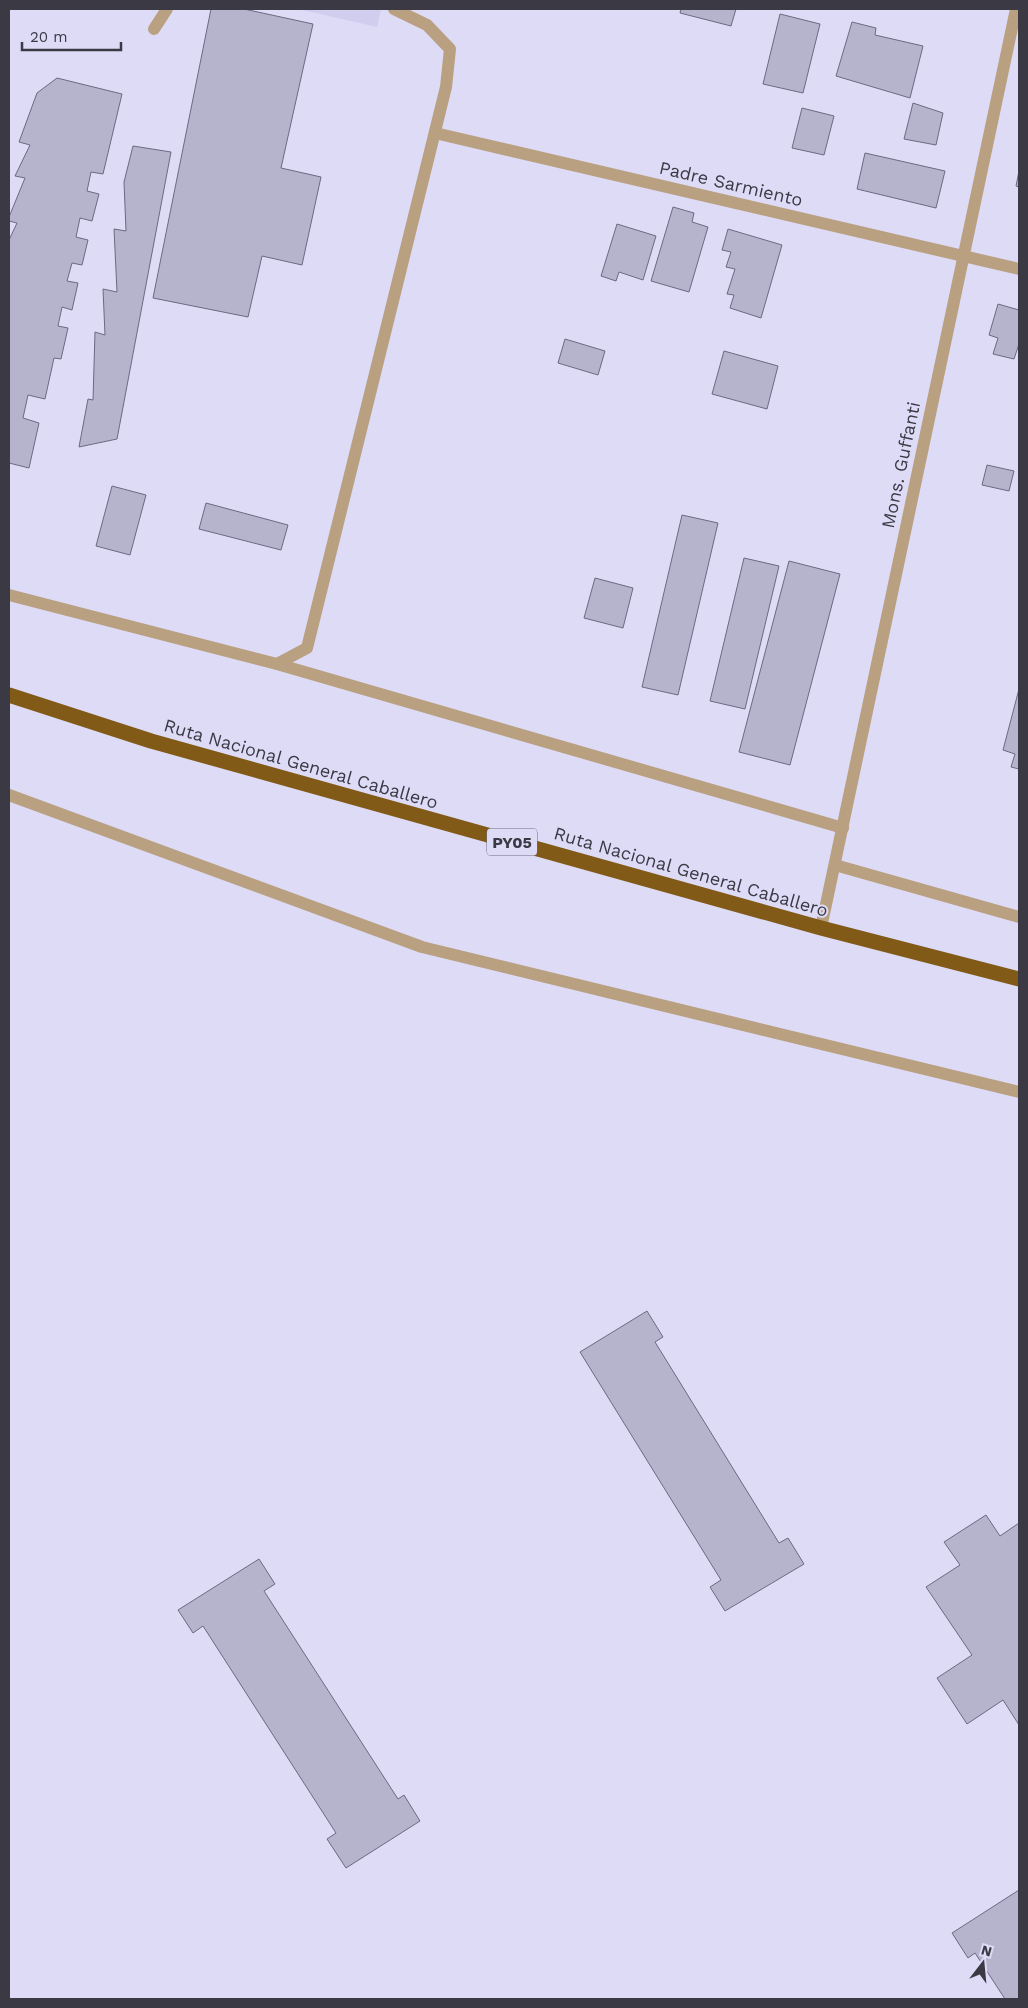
<svg xmlns="http://www.w3.org/2000/svg" width="1028" height="2008" font-family="'Work Sans',sans-serif">
  <style>
    .built { fill: #d1cdef }
    .building { fill: #b6b3cd; stroke: #6c6981 }
    .lines { fill: none; stroke-linecap: round; stroke-linejoin: round }
    .lane { stroke: #b8a080; stroke-width: 12 }
    .street { stroke: #b8a080; stroke-width: 12 }
    .highway { stroke: #815a18; stroke-width: 15 }
    .labels { text-anchor: middle; stroke-width: 4; stroke-linejoin: round; paint-order: stroke }
    .shield { fill: #dedbf7; stroke: #6b6a7a; stroke-width: 1 }
    .shield-label { font-size: 16px; font-weight: bold; fill: #3a3944 }
    .street-label { font-size: 18px; fill: #3a3944; stroke: #dedbf7 }
  </style>
  <rect width="100%" height="100%" fill="#dedbf7"/>
  <polygon class="built" points="298,9 381,9 377,27"/>
  <g class="building">
    <polygon points="211,9 244,9 313,24 281,168 321,177 302,265 262,256 248,317 153,298"/>
    <polygon points="681,9 736,9 731,26 680,13"/>
    <polygon points="780,14 820,24 803,93 763,84"/>
    <polygon points="852,22 876,28 875,35 923,46 910,98 836,76"/>
    <polygon points="57,78 122,94 103,174 91,172 87,191 99,194 92,221 80,218 76,237 88,240 82,265 72,263 67,281 78,283 72,310 62,307 58,326 68,328 61,359 54,358 45,399 28,395 23,418 39,423 29,468 9,463 9,240 17,223 9,221 9,217 25,178 15,176 30,145 19,142 37,93"/>
    <polygon points="913,103 943,113 936,145 904,139"/>
    <polygon points="802,108 834,116 824,155 792,148"/>
    <polygon points="133,146 171,152 117,439 79,447 88,399 93,400 95,332 105,335 103,289 117,292 114,229 126,231 124,182"/>
    <polygon points="865,153 945,171 936,208 857,189"/>
    <polygon points="1019,171 1019,187 1016,186"/>
    <polygon points="673,207 694,213 692,222 708,227 689,292 651,281"/>
    <polygon points="617,224 656,236 643,280 619,272 616,281 601,276"/>
    <polygon points="728,229 782,245 761,318 730,308 734,295 727,294 735,269 726,267 731,252 722,250"/>
    <polygon points="998,304 1019,310 1019,344 1014,359 993,354 998,338 989,335"/>
    <polygon points="565,339 605,351 598,375 558,363"/>
    <polygon points="724,351 778,366 767,409 712,394"/>
    <polygon points="987,465 1014,471 1009,491 982,485"/>
    <polygon points="112,486 146,495 130,555 96,546"/>
    <polygon points="206,503 288,525 281,550 199,529"/>
    <polygon points="682,515 718,523 678,695 642,687"/>
    <polygon points="744,558 779,566 745,709 710,701"/>
    <polygon points="789,561 840,574 790,765 739,752"/>
    <polygon points="595,578 633,588 623,628 584,618"/>
    <polygon points="1019,689 1019,769 1011,767 1015,754 1003,750"/>
    <polygon points="647,1311 663,1337 655,1342 779,1543 788,1538 804,1564 725,1611 710,1587 721,1580 580,1352"/>
    <polygon points="986,1515 1000,1536 1019,1523 1019,1725 1003,1700 967,1724 937,1678 972,1655 926,1587 960,1565 944,1542"/>
    <polygon points="259,1559 275,1584 264,1591 398,1799 404,1795 420,1821 346,1868 327,1839 336,1833 203,1626 193,1633 178,1610"/>
    <polygon points="1019,1890 1019,1999 1005,1999 975,1953 968,1958 952,1933"/>
  </g>
  <g class="lines">
    <polyline class="lane" points="154,29 167,9"/>
    <g class="street">
      <polyline points="435,133 1019,269"/>
      <polyline points="9,595 277,664 843,828"/>
      <polyline points="277,664 307,648 446,87 450,49 427,25 394,9"/>
      <polyline points="9,795 422,947 1019,1092"/>
      <polyline points="835,865 1019,917"/>
      <polyline points="821,928 1016,9"/>
    </g>
    <polyline class="highway" points="9,695 151,741 821,928 1019,979"/>
  </g>
  <g class="labels">
    <rect class="shield" x="487" y="828.5" width="50" height="27" rx="4"/>
    <g class="shield-label">
      <text x="512" y="848">PY05</text>
    </g>
    <g class="street-label">
      <text transform="translate(731 184) rotate(13)" y="6">Padre Sarmiento</text>
      <text transform="translate(901 465) rotate(-78)" y="6">Mons. Guffanti</text>
      <text transform="translate(301 764) rotate(16)" y="6">Ruta Nacional General Caballero</text>
      <text transform="translate(691 872) rotate(16)" y="6">Ruta Nacional General Caballero</text>
    </g>
  </g>
  <rect width="1028" height="2008" fill="none" stroke="#3a3944" stroke-width="20"/>
  <g transform="translate(983 1963) rotate(16)" stroke="#dedbf7" stroke-width="4" paint-order="stroke">
  <path d="M0-4L9 19L0 12L-9 19Z" fill="#3a3944"/>
  <text y="-8" font-size="14" font-weight="bold" text-anchor="middle" fill="#3a3944">N</text>
  </g>
  <path d="M22 42v8h99v-8" fill="none" stroke="#3a3944" stroke-width="2.5"/>
  <text x="30" y="42" font-size="15" fill="#3a3944" stroke="#dedbf7" stroke-width="4" paint-order="stroke">20 m</text>
</svg>
